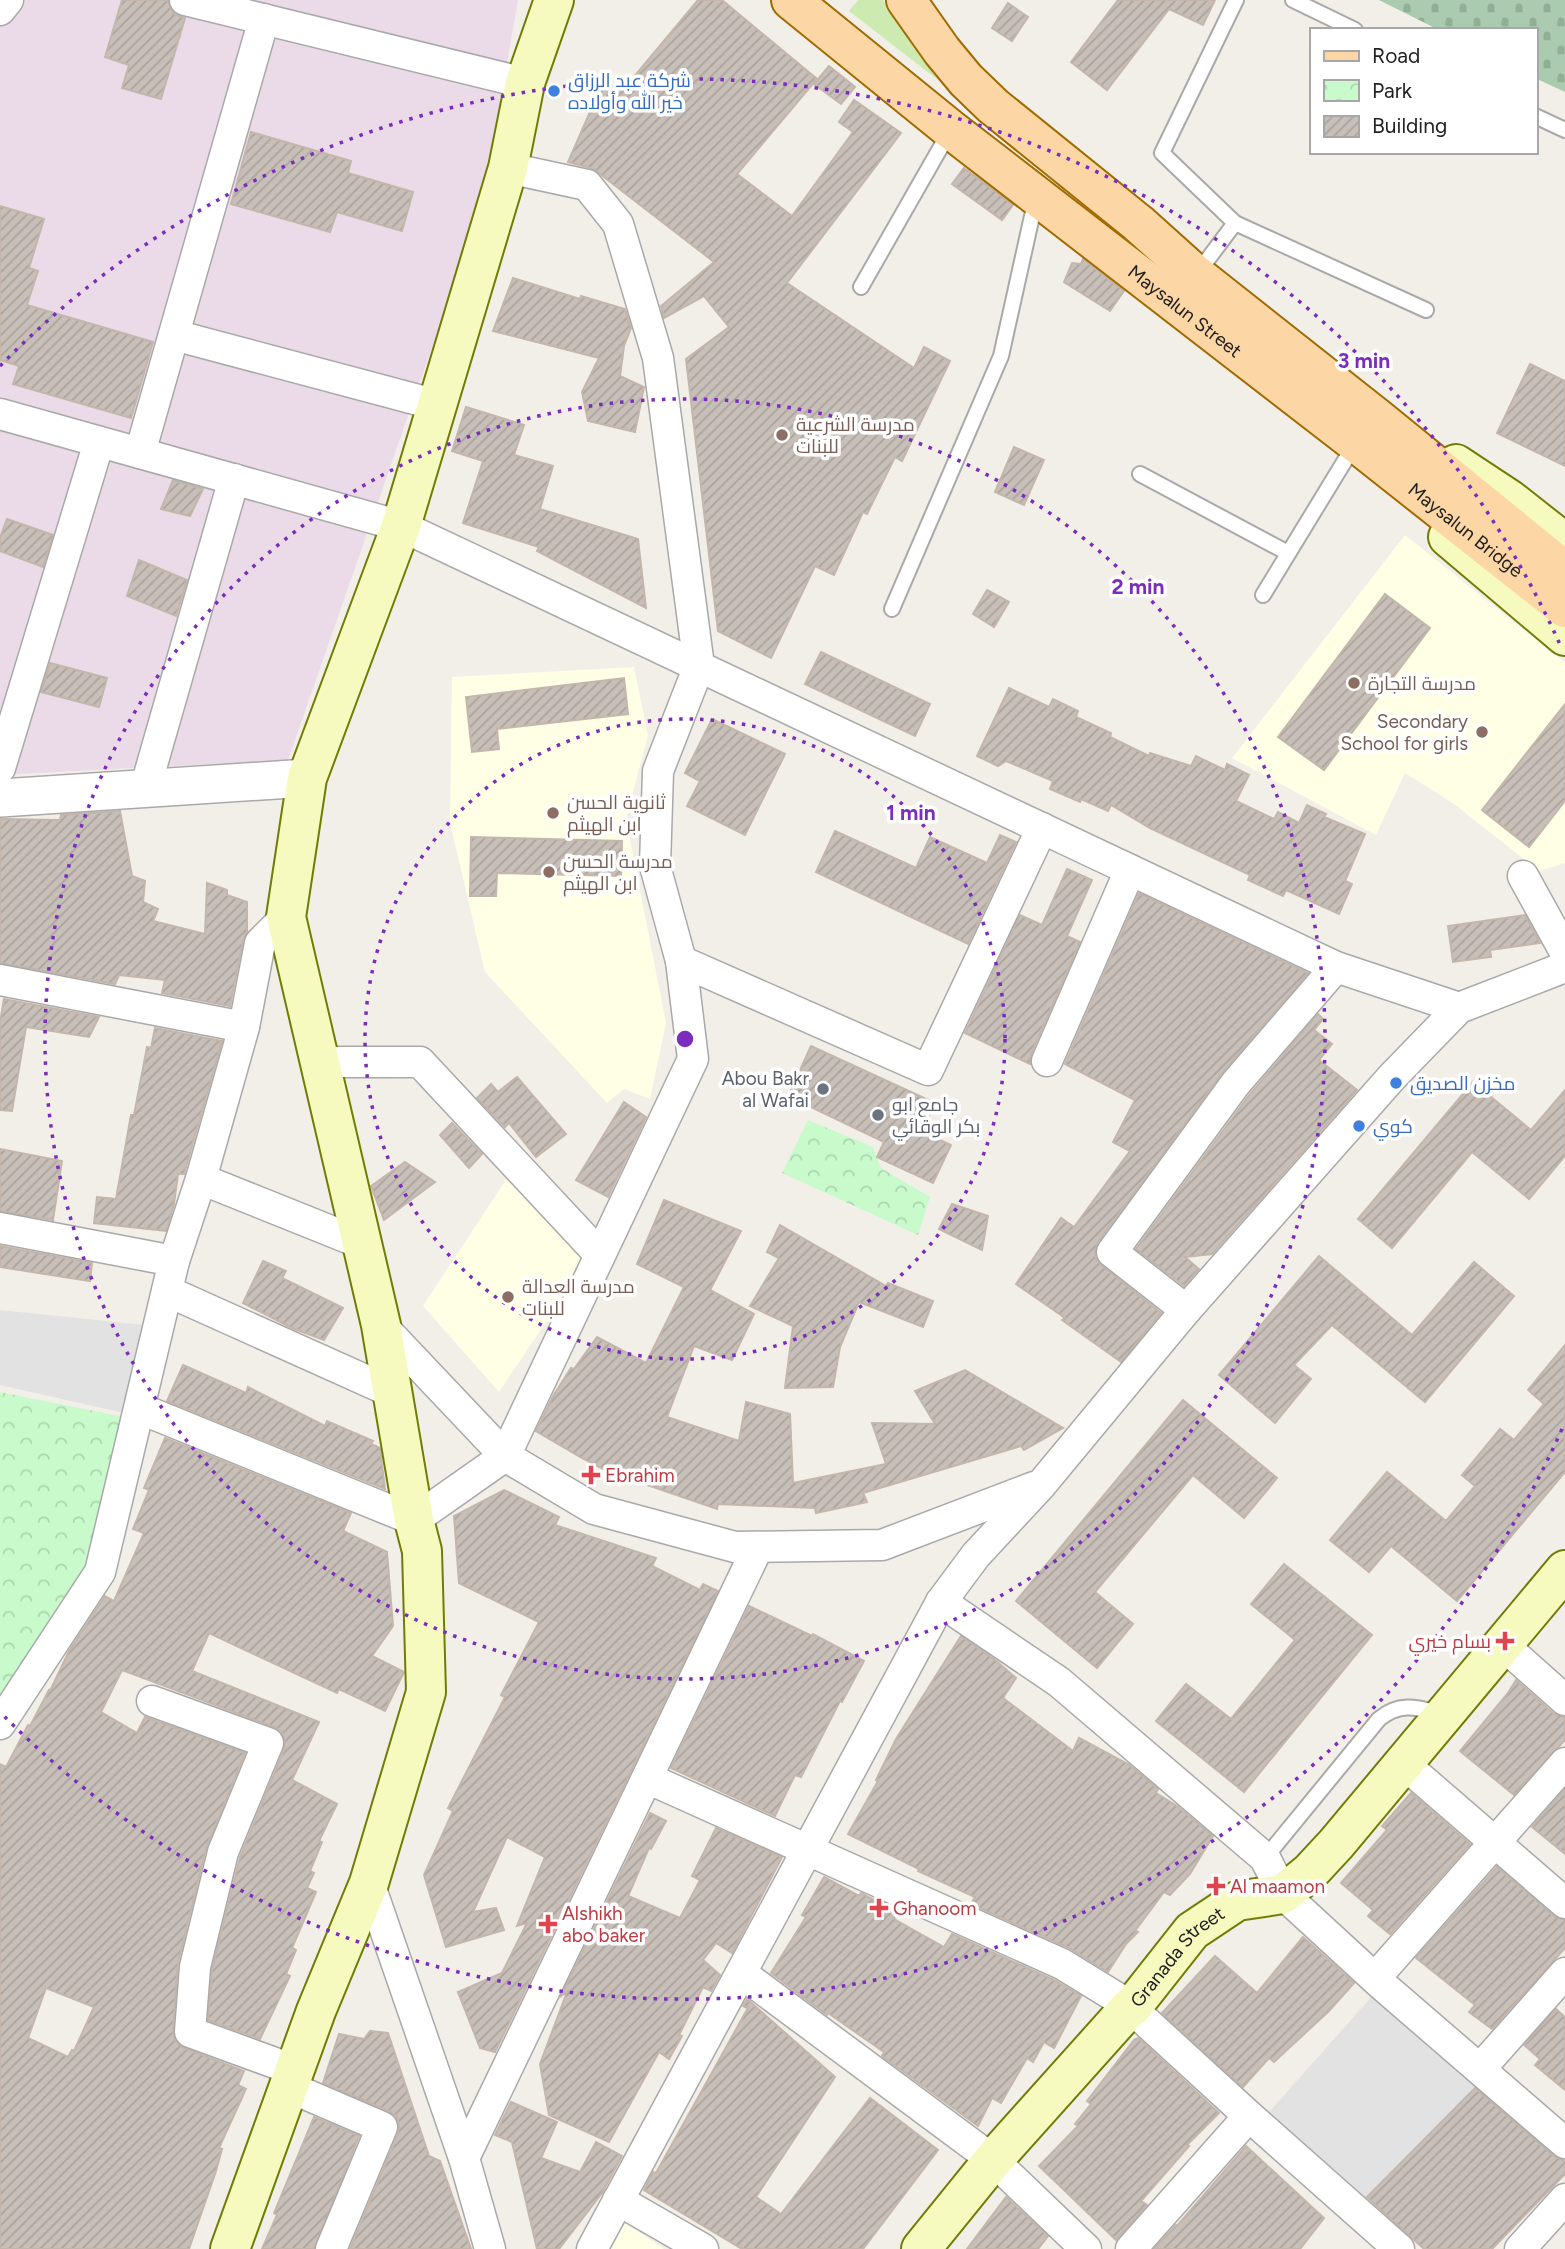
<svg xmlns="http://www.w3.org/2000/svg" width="1565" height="2249" font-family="Figtree,Cairo,sans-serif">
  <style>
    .industrial { fill: #ebdbe8 }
    .education { fill: #ffffe5 }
    .grass { fill: #cdebb0 }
    .cemetery { fill: url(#cemetery-stones) }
    .park { fill: url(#park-crowns) }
    .parking { fill: #e2e2e2 }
    .building { fill: url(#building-hatch); stroke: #c4b6ab; stroke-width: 2; fill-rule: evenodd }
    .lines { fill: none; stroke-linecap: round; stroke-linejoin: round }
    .service-casing { stroke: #a9a9a9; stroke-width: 18 }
    .minor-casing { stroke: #a9a9a9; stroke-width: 33 }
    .tertiary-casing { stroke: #a9a9a9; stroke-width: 40 }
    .secondary-casing { stroke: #707d05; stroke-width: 42 }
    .primary-casing { stroke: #a06b00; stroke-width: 42 }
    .service { stroke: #fff; stroke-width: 14 }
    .minor { stroke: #fff; stroke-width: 30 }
    .tertiary { stroke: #fff; stroke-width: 37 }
    .secondary { stroke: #f7fabf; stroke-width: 38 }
    .primary { stroke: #fcd6a4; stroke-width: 38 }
    .ring { fill: none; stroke: #7b2cbf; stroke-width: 3.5; stroke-dasharray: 3.5 7 }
    .shop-dot { fill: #3f7fe0; stroke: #fff; stroke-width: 2.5 }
    .education-dot { fill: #8d6e63; stroke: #fff; stroke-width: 2.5 }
    .worship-dot { fill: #6b7280; stroke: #fff; stroke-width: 2.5 }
    .health-dot { fill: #e0444e; stroke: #fff; stroke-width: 2.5 }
    .labels { text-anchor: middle; stroke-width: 7; stroke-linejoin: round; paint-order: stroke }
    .shop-label { font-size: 19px; fill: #366cbe; stroke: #fff; text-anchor: start }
    .street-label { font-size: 19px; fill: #222; stroke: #fff }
    .education-label { font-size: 19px; fill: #785e54; stroke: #fff; text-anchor: start }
    .worship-label { font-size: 19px; fill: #5b616d; stroke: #fff; text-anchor: end }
    .health-label { font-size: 19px; fill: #be3a42; stroke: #fff; text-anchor: start }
    .centre { fill: #7b2cbf; stroke: #fff; stroke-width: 3.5 }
    .ring-label { font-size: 21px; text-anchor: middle; font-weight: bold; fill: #7b2cbf; stroke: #fff; stroke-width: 7; stroke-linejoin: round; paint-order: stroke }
  </style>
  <defs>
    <pattern id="cemetery-stones" width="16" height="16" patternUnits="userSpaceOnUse" patternTransform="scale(1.75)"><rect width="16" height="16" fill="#aacbaf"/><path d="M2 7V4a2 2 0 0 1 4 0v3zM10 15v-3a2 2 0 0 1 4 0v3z" fill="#92ae96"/></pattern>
    <pattern id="park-crowns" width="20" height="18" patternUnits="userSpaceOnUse" patternTransform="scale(1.75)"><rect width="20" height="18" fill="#c8facc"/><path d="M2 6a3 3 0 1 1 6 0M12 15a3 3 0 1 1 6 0" fill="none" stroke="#acd6af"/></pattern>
    <pattern id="building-hatch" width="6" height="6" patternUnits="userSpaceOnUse" patternTransform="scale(1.75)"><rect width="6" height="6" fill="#c7bfb8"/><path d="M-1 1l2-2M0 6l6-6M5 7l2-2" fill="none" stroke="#aba49e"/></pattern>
  </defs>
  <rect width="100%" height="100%" fill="#f2efe9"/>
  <polygon class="industrial" points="0,0 518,0 483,201 288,760 0,775"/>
  <g class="education">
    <polygon points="1405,535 1565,663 1565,863 1539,871 1454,804 1405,773 1376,835 1232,758"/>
    <polygon points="634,667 648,735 626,819 666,1023 650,1099 624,1089 607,1103 485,972 450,823 452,677"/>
    <polygon points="511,1172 591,1255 499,1392 423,1306"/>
    <polygon points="625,2223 664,2249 611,2249"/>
  </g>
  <polygon class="grass" points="858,0 883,0 938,80 849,11"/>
  <polygon class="cemetery" points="1379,0 1565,0 1565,92 1535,78 1535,30 1439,30"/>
  <g class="park">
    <polygon points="808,1120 873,1147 881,1168 930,1197 918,1235 782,1173"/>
    <polygon points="0,1392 129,1418 93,1568 0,1712"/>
  </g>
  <g class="parking">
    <polygon points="0,1310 154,1326 133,1415 0,1385"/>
    <polygon points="1382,1985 1491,2072 1347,2218 1254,2129"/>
  </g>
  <g class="building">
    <polygon points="122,0 165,0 168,1 173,13 185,18 161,99 122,88 129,65 105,57"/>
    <polygon points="698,0 722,0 817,79 737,174 792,216 853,132 839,122 854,100 901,133 787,283 914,368 924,347 950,361 902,461 895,457 867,514 863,512 834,575 815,566 771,658 718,631 686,359 729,327 704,296 664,318 661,306 714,262 600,174 591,168 568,162 590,112 587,111 600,80 623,90"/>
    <polygon points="1118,0 1215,0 1203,25 1169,9 1107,90 1071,62"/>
    <polygon points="1008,3 1028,17 1012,41 992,28"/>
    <polygon points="829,66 855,87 841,104 814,84"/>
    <polygon points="251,132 351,161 348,173 413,192 402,231 337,212 330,232 231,204"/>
    <polygon points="964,168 1013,205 1002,220 952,184"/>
    <polygon points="0,206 44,219 29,268 38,271 27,305 153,342 131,418 13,384 19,366 0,360"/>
    <polygon points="1083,259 1124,291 1110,311 1064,282 1072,263 1081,264"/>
    <polygon points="513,278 580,299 581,296 625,309 631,328 624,346 620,376 644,387 635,432 588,421 582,392 599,358 493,331"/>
    <polygon points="1530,364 1565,381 1565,466 1497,433"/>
    <polygon points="466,407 524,425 514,455 553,466 540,509 638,539 646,608 537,551 539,547 463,523 483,461 452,451"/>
    <polygon points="1014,447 1044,460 1024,505 995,492"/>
    <polygon points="173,480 203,489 190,516 161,509"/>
    <polygon points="7,519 53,535 43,567 0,551 0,538"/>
    <polygon points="139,560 187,580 176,616 127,596"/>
    <polygon points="987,590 1009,602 994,627 973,614"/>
    <polygon points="1385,594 1430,628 1324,770 1278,737"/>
    <polygon points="821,652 930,704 915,736 805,684"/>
    <polygon points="50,663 107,678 99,707 41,692"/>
    <polygon points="624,678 628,714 497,729 499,749 472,752 466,697"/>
    <polygon points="1009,688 1049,707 1053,699 1078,711 1076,717 1111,733 1110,737 1149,756 1150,753 1191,766 1196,756 1225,770 1227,764 1249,775 1236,801 1274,819 1278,812 1299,823 1307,805 1326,814 1324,817 1365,834 1345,881 1352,884 1339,914 1286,890 1283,896 1248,880 1250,875 1150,828 1111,805 1108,811 1081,799 1080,802 1050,789 1053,781 1006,761 998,766 977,756"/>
    <polygon points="1565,704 1565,801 1529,847 1482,810"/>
    <polygon points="712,719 785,754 745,835 687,806 700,781 685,773"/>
    <polygon points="120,811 132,876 145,881 143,902 158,909 153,921 205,934 207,883 227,890 227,895 247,902 247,932 243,940 230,1006 162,993 165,980 119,975 115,984 0,963 0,819 60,820 61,815"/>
    <polygon points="835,831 916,868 930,837 987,863 1000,835 1016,842 968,944 816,872"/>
    <polygon points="471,837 622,841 621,876 497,873 496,896 470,896"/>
    <polygon points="1067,869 1092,880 1067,936 1080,942 1031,1054 1030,1064 965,1033 1020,915 1042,925"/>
    <polygon points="1139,893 1308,973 1222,1073 1098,1242 1095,1251 1096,1259 1101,1265 1161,1313 1121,1362 1062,1320 1065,1318 1016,1284 1061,1218 1074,1227 1130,1151 1113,1142 1135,1100 1065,1064"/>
    <polygon points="1525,915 1540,943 1490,950 1491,957 1453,962 1448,926"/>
    <polygon points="4,999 99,1017 89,1037 26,1027 12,1111 0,1110 0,1022"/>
    <polygon points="1318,1014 1323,1019 1314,1030 1332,1044 1319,1060 1357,1090 1212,1254 1185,1257 1199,1269 1184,1286 1136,1249 1250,1094"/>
    <polygon points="155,1028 222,1041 184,1174 178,1174 174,1204 166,1231 94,1223 97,1197 116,1199 131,1115 134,1115 147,1047 151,1048"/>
    <polygon points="811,1046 935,1103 922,1132 951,1145 933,1183 877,1157 884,1142 788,1096"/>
    <polygon points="517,1077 566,1134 536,1157 509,1123 505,1127 477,1098 491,1084 498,1092"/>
    <polygon points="1473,1082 1531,1130 1565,1090 1565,1156 1529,1199 1472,1152 1392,1248 1358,1219"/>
    <polygon points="624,1102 646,1117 608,1197 576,1180"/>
    <polygon points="452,1123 482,1154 469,1168 440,1135"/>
    <polygon points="0,1149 62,1161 53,1220 0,1211"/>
    <polygon points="405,1162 435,1182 384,1220 371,1186"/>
    <polygon points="664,1200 741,1231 710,1290 754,1314 732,1360 694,1346 667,1417 739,1441 746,1402 790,1414 793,1483 886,1464 872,1423 935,1424 915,1391 965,1370 1063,1428 1024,1450 1021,1446 863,1493 867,1502 816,1513 815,1508 718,1504 717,1509 630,1479 628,1482 580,1457 536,1431 553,1396 571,1368 574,1369 597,1337 646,1363 684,1287 637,1264"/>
    <polygon points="952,1204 988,1216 982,1250 939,1229"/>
    <polygon points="780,1225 886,1286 888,1283 933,1301 923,1327 859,1302 840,1347 833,1387 785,1388 793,1326 750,1306 779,1258 767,1252"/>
    <polygon points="0,1246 92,1263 90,1281 0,1267"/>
    <polygon points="1319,1256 1412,1335 1474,1262 1514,1296 1425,1402 1332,1325 1294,1365 1311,1379 1275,1423 1219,1375"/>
    <polygon points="263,1261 286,1271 282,1278 343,1308 324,1340 292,1328 243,1303"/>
    <polygon points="1565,1345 1565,1472 1457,1601 1391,1546 1369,1572 1330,1540 1387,1472 1446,1521 1475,1486 1462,1475 1500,1429 1514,1440 1544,1404 1528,1390"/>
    <polygon points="183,1365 246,1393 248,1387 325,1426 327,1421 373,1441 371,1444 380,1448 385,1489 167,1401"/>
    <polygon points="1183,1400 1277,1478 1244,1518 1193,1475 1095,1592 1133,1624 1097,1668 1016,1601"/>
    <path d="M165,1438L351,1513L343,1531L387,1552L393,1626L372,1656L404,1672L385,1711L339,1689L337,1693L209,1633L192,1671L319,1722L292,1780L337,1804L319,1841L322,1842L310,1871L314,1873L307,1888L316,1892L292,1948L296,1950L286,1974L290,1976L260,2039L208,2020L212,1970L240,1857L284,1750L285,1740L281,1731L274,1727L122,1670L101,1712L137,1733L145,1717L245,1753L206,1848L178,1963L173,2031L175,2041L184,2048L244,2071L238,2085L246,2089L219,2148L222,2149L216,2171L189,2249H0V1764L6,1767L28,1725L30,1726L49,1690L50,1691L69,1651L105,1596L114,1601L144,1533L133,1529L149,1490L144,1488ZM46,1988L94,2007L74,2051L72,2050L68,2057L28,2038Z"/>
    <polygon points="504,1490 559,1517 555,1525 656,1558 652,1566 700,1590 703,1584 718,1591 495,2052 480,2048 458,1992 502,1973 527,1923 517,1926 545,1857 507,1837 473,1912 496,1908 504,1930 446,1947 424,1875 453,1811 448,1808 505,1697 501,1695 539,1622 459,1583 454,1516"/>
    <polygon points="1284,1564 1372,1635 1244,1792 1156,1721 1186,1684 1231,1719 1295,1640 1251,1604"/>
    <polygon points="749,1606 812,1636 813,1634 864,1661 842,1702 840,1701 801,1777 795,1775 775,1816 671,1768"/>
    <polygon points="961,1636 995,1660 1016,1678 1003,1698 1073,1751 1079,1738 1128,1764 1158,1789 1156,1793 1177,1806 1213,1836 1190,1874 1170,1895 1164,1892 1135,1931 1138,1932 1126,1944 1108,1972 1069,1948 971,1904 975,1897 918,1871 919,1869 848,1834 878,1781 876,1780 896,1739"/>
    <polygon points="1516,1680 1553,1713 1565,1717 1565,1740 1514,1795 1460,1751 1508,1693"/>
    <polygon points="1565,1789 1565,1854 1532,1827"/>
    <polygon points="1411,1793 1470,1844 1390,1934 1368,1916 1373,1910 1341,1883 1387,1830 1382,1826"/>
    <polygon points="650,1813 666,1821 651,1849 649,1848 628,1896 680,1918 700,1880 692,1876 716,1828 782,1857 732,1953 716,1943 703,1960 720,1975 711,1991 703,1987 679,2035 682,2036 669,2059 659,2052 609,2142 549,2115 540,2064 567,1992 561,1996"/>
    <polygon points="1497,1867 1554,1916 1565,1920 1565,1948 1492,2029 1469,2012 1475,2005 1416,1958"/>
    <polygon points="824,1877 859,1896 861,1893 897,1912 894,1919 944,1947 952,1934 1054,1980 1081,1996 1054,2048 1044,2042 1033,2062 1027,2058 1001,2103 992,2098 978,2126 882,2056 884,2052 828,2013 827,2015 771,1973 806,1917 802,1915"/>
    <polygon points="1303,1937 1354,1983 1329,2011 1274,2062 1269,2058 1243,2087 1162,2013 1215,1956 1257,1993"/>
    <polygon points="747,1999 835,2077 756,2197 781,2214 870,2098 938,2150 863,2249 742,2249 644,2190 653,2172 656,2173 749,2006 747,2008 743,2006"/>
    <polygon points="1556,2009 1565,2017 1565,2090 1535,2065 1540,2059 1524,2045"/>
    <polygon points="370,2031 388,2033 429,2156 440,2161 471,2249 350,2249 398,2134 399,2124 396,2116 389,2111 323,2083 339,2034 364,2039"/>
    <polygon points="1138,2038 1219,2113 1187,2145 1189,2146 1141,2201 1147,2205 1116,2240 1039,2166 1078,2126 1075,2124 1091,2104 1087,2101 1134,2040"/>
    <polygon points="1475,2088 1554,2156 1565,2161 1565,2174 1492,2249 1424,2249 1367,2197"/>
    <polygon points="511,2102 557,2122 541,2158 580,2172 596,2142 622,2156 602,2193 559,2249 537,2249 512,2142 495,2135"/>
    <polygon points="314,2117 359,2136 314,2249 262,2249 277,2215 274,2213"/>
    <polygon points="1246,2146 1324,2218 1300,2249 1154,2249 1176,2225 1177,2226"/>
    <polygon points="1006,2197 1048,2236 1038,2249 967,2249"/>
  </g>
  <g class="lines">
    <defs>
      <g id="service">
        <polyline points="1236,0 1162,153 1235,223 1426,310"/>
        <polyline points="1293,0 1355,30"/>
        <polyline points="1535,116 1565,130"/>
        <polyline points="1196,275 1235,223"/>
        <polyline points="861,287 950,131"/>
        <polyline points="1140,474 1288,553"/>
        <polyline points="1263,595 1355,444"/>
        <polyline points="892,609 1001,356 1036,198"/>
        <path d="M1265,1858L1379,1719C1399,1702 1416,1707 1440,1713"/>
      </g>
      <g id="minor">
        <polyline points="185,0 525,83"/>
        <polyline points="0,10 8,0"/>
        <polyline points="174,335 437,405"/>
        <polyline points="0,414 401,526 1336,967 1459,1008"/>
        <polyline points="140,453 264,19"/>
        <polyline points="0,768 99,442"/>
        <polyline points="145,789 234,479"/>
        <polyline points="1523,876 1565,952"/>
        <polyline points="681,961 928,1070 1042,828"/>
        <polyline points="0,980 244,1027"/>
        <polyline points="1047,1061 1130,870"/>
        <polyline points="320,1062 420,1062 600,1255"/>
        <polyline points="201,1179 363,1244"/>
        <polyline points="0,1228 174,1261"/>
        <polyline points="167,1291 394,1393"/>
        <polyline points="1186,1310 1112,1252 1236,1083 1336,967"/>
        <polyline points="381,1325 505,1456 594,1509 735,1547 882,1545 1034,1487"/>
        <polyline points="141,1409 414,1520 505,1456 693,1059 681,961 655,866 658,771 699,666 658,358 618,224 587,185 508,168"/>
        <polyline points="941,1602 1059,1682 1265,1858 1283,1894 1382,1985 1565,2143"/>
        <polyline points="1503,1645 1565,1700"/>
        <polyline points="152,1701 268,1743 223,1852 195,1967 190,2032 294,2070"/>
        <polyline points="0,1724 100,1572 174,1261 201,1179 244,1027 260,943 286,917"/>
        <polyline points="1403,1763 1565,1903"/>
        <polyline points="647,1778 1062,1964 1132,2007"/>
        <polyline points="369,1883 464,2158 490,2249"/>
        <polyline points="741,1973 993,2160 1086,2249"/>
        <polyline points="1375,1978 1565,1763"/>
        <polyline points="1130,2007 1249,2116 1399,2249"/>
        <polyline points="1480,2069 1565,1973"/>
        <polyline points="289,2087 382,2127 331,2249"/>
        <polyline points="464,2158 758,1547"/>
        <polyline points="618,2200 703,2249"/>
        <polyline points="592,2249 941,1602 976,1555 1041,1485 1186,1310 1392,1077 1459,1008 1565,967"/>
        <polyline points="1131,2249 1249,2116"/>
        <polyline points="1520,2249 1565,2199"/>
      </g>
      <polyline id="tertiary" points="0,798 307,778"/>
      <g id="secondary">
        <polyline points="1456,464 1509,499 1565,543"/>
        <polyline points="1448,537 1565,636"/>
        <polyline points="230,2249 316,2011 369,1883 426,1692 422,1551 414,1520 381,1325 286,917 307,778 401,526 508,168 525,83 554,0"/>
        <path id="s1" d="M921,2249L993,2160L1130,2007H1132L1192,1931L1237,1901L1283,1894L1310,1872L1336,1844L1565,1570"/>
      </g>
      <g id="primary">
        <path id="s2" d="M791,0L950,129L1365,450L1565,608"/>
        <polyline points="906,0 942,51 966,80 993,106 1138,223 1196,275 1377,418 1565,571"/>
      </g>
    </defs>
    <use href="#service" class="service-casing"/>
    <use href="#minor" class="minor-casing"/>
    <use href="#tertiary" class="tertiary-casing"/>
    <use href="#secondary" class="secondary-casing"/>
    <use href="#primary" class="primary-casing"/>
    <use href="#service" class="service"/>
    <use href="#minor" class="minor"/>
    <use href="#tertiary" class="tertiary"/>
    <use href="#secondary" class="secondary"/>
    <use href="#primary" class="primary"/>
  </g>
  <g class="ring">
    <circle cx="685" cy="1039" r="320"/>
    <circle cx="685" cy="1039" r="640"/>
    <path d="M1562 1429A960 960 0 0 1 0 1712M0 366A960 960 0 0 1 1562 649"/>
  </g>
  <g class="shop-dot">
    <circle cx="554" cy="91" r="7"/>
    <circle cx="1396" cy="1083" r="7"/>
    <circle cx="1359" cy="1126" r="7"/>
  </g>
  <g class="education-dot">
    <circle cx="782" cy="435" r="7"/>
    <circle cx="1354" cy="683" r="7"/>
    <circle cx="1482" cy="732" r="7"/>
    <circle cx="553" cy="813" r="7"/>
    <circle cx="549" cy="872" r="7"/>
    <circle cx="508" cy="1297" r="7"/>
  </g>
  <g class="worship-dot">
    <circle cx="823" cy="1089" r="7"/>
    <circle cx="878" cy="1115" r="7"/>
  </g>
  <g class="health-dot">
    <path d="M587.5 1464.5h7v7h7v7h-7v7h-7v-7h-7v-7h7z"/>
    <path d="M1501.5 1630.5h7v7h7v7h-7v7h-7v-7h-7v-7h7z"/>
    <path d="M1212.5 1875.5h7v7h7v7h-7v7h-7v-7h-7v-7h7z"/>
    <path d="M875.5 1897.5h7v7h7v7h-7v7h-7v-7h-7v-7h7z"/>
    <path d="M544.5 1913.5h7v7h7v7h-7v7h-7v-7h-7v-7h7z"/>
  </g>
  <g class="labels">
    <g class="shop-label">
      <text x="568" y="87">شركة عبد الرزاق<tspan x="568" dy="22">خير الله وأولاده</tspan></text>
      <text x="1410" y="1090">مخزن الصديق</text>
      <text x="1373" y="1133">كوي</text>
    </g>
    <g class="street-label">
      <text dy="7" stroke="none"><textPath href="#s2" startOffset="502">Maysalun Street</textPath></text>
      <text dy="7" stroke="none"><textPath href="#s2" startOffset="858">Maysalun Bridge</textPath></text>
      <text dy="7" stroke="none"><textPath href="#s1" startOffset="390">Granada Street</textPath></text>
    </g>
    <g class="education-label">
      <text x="796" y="431">مدرسة الشرعية<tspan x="796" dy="22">للبنات</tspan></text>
      <text x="1368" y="690">مدرسة التجارة</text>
      <text x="1468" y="728" text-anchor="end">Secondary<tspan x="1468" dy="22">School for girls</tspan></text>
      <text x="567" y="809">ثانوية الحسن<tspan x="567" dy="22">ابن الهيثم</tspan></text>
      <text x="563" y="868">مدرسة الحسن<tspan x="563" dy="22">ابن الهيثم</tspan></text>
      <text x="522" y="1293">مدرسة العدالة<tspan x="522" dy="22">للبنات</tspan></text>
    </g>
    <g class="worship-label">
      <text x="809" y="1085">Abou Bakr<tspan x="809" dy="22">al Wafai</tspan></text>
      <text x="892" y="1111" text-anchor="start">جامع ابو<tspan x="892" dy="22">بكر الوقائي</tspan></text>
    </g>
    <g class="health-label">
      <text x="605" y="1482">Ebrahim</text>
      <text x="1491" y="1648" text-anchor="end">بسام خيري</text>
      <text x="1230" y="1893">Al maamon</text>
      <text x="893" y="1915">Ghanoom</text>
      <text x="562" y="1920">Alshikh<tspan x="562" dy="22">abo baker</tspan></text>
    </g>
  </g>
  <circle cx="685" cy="1039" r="10" class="centre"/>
  <g class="ring-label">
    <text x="1364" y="368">3 min</text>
    <text x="1138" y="594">2 min</text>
    <text x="911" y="820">1 min</text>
  </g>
  <rect x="1310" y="28" width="228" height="126" fill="#ffffff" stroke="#a7a7a7" stroke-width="2"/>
  <rect x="1324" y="51" width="35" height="10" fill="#fcd6a4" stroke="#a7a7a7" stroke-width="2"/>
  <text x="1372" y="63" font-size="21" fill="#222222">Road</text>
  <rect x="1324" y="80" width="35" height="21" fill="url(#park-crowns)" stroke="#a7a7a7" stroke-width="2"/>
  <text x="1372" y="98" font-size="21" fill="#222222">Park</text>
  <rect x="1324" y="116" width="35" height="21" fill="url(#building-hatch)" stroke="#a7a7a7" stroke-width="2"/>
  <text x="1372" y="133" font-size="21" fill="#222222">Building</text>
</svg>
